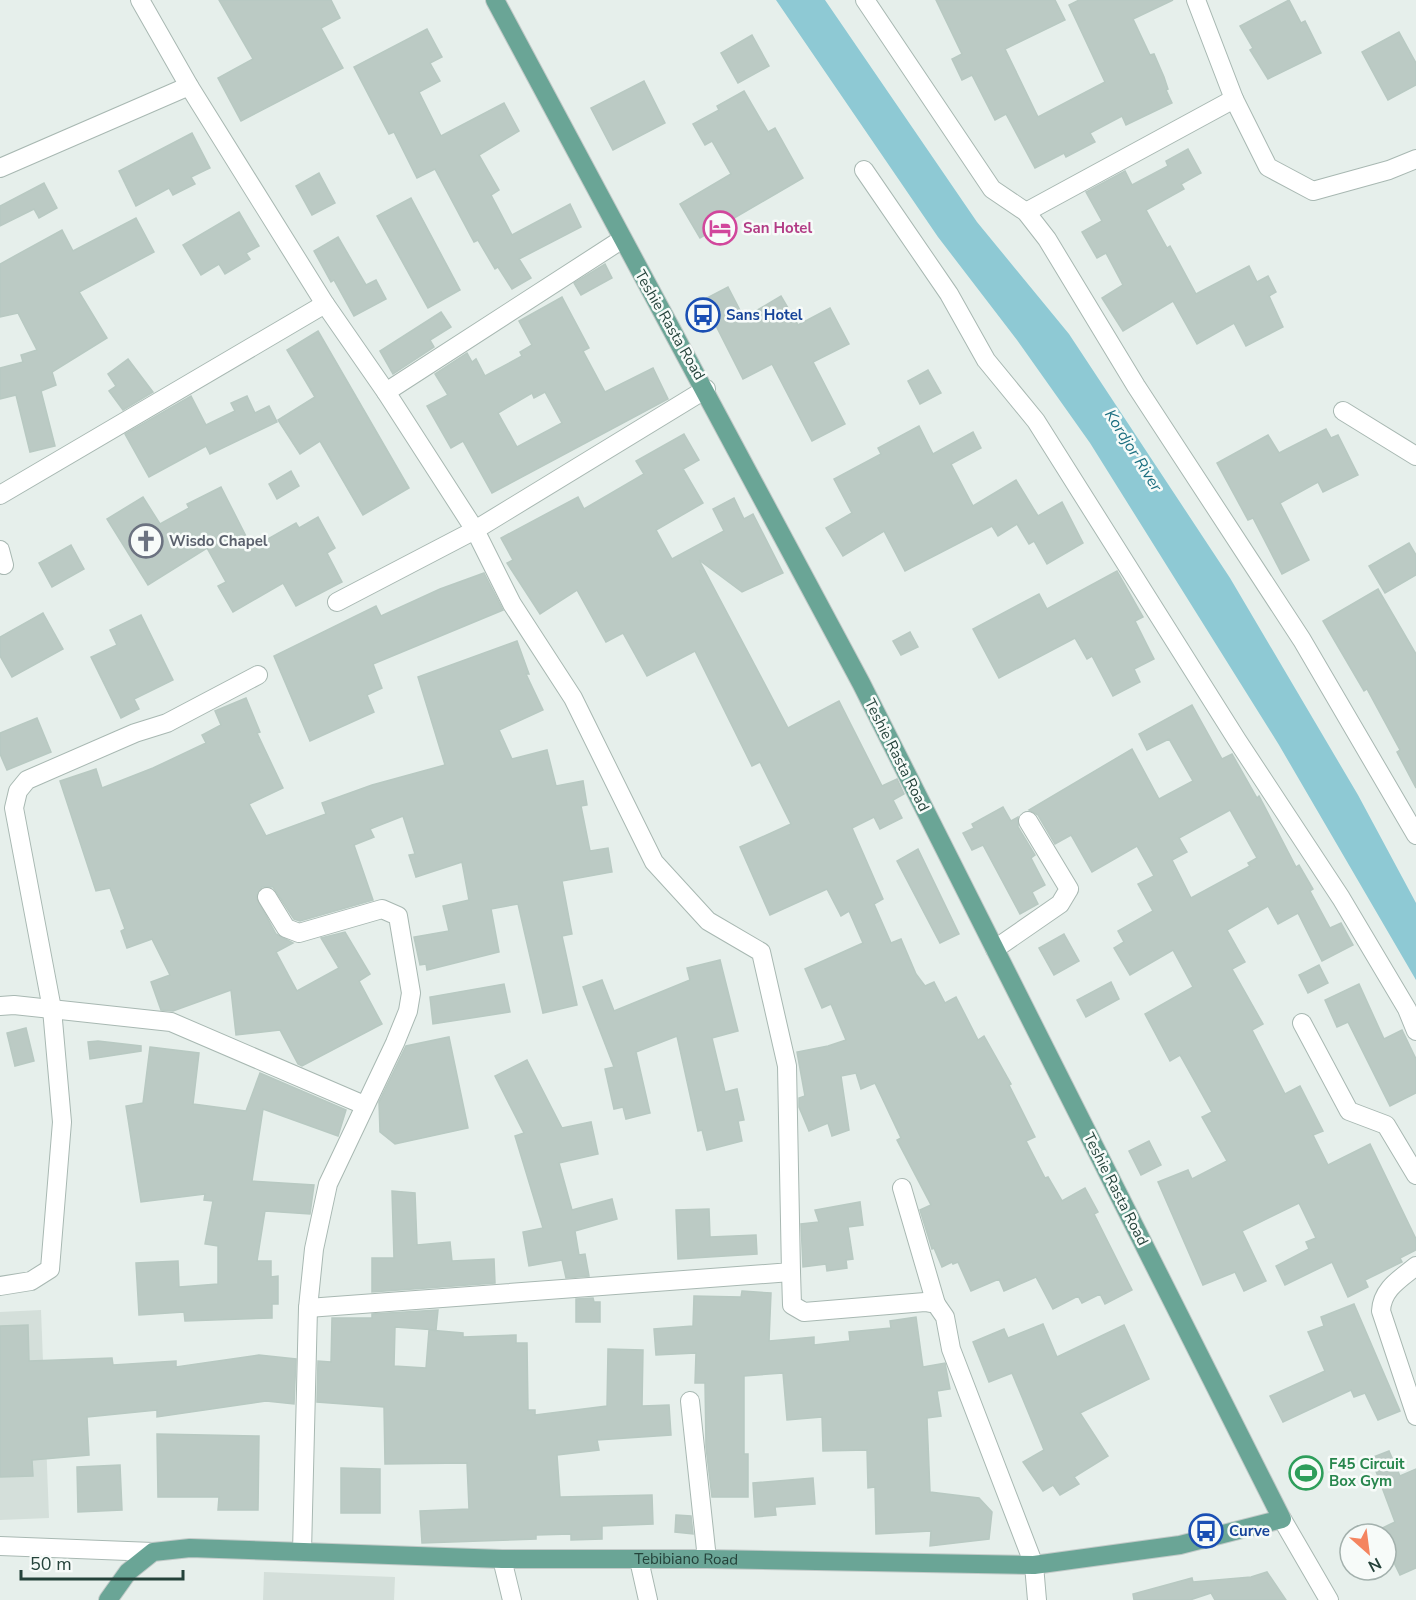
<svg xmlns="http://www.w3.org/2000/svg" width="1416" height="1600" font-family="'Nunito Sans',sans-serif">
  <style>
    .built { fill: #d4dfda }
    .water { fill: #8ec9d4 }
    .building { fill: #bbcac4; stroke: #b8c9c2; stroke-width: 1.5; fill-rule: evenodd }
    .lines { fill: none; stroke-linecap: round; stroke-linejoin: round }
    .minor-casing { stroke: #a8b8b2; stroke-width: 20 }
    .major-casing { stroke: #c2cac8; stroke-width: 20 }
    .minor { stroke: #fff; stroke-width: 18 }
    .major { stroke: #6aa596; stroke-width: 18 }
    .labels { text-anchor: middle; stroke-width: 5; stroke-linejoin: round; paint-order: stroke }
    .hotel-label { font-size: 15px; font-weight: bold; fill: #b23c85; stroke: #f7fbf9; text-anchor: start }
    .transit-label { font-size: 15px; font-weight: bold; fill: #164399; stroke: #f7fbf9; text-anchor: start }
    .street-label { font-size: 15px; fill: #24423a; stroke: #f7fbf9 }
    .worship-label { font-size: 15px; font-weight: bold; fill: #5b616d; stroke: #f7fbf9; text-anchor: start }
    .leisure-label { font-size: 15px; font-weight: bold; fill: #27864d; stroke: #f7fbf9; text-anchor: start }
    .water-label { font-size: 16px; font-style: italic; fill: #1c6f80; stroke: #f7fbf9 }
  </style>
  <rect width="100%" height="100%" fill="#e6efeb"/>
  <g class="built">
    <polygon points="41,1310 49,1518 0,1520 0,1312"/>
    <polygon points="264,1572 395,1577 394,1600 263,1600"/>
  </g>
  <polygon class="water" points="776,0 825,0 977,222 1069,334 1230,578 1358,795 1416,903 1416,980 1279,745 1090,443 1017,340 938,237"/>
  <g class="building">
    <polygon points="219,0 331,0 340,18 321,28 343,68 241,121 218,78 253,59"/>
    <polygon points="936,0 1055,0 1065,20 1005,49 1038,117 1105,82 1069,5 1079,0 1173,0 1133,19 1150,55 1154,54 1164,77 1168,89 1166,90 1172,103 1126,125 1122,116 1090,133 1095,142 1066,157 1064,153 1035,168 1006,114 995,120 972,75 962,80 952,59 962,54"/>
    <polygon points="1289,0 1301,23 1305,21 1321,53 1268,79 1250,50 1253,48 1240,26"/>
    <polygon points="427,29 442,57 430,63 440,81 419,92 441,136 504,103 519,131 479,155 499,190 491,195 512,235 570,204 581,227 519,259 531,278 512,289 498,267 495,269 478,240 474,242 435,169 417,178 394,132 389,134 354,67"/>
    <polygon points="1399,32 1416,63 1416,85 1388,100 1362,52"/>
    <polygon points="752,35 769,66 738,83 721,53"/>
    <polygon points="644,81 665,123 613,150 591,108"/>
    <polygon points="744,91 768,132 775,128 803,178 700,238 680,204 731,174 712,141 705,145 693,124 719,110 717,106"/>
    <polygon points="192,133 210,168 191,177 195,184 173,195 169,188 136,206 119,171"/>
    <polygon points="1188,149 1201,173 1181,184 1184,189 1146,210 1167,248 1170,246 1196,294 1249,266 1257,282 1268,276 1276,292 1269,296 1283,327 1246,346 1234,323 1197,344 1173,301 1123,331 1102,298 1123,285 1106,253 1097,258 1082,232 1102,221 1086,192 1125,171 1132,185 1168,166 1166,161"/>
    <polygon points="319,173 335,203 312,215 296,186"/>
    <polygon points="44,183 57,208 39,218 34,209 0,226 0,206"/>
    <polygon points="411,198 460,290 428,308 377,216"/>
    <polygon points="239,212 259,246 246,253 250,259 225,274 219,264 201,275 183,245"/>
    <polygon points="136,218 154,252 79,292 107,338 52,372 56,385 41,391 55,446 30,452 16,395 0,399 0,368 23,362 21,355 37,350 18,313 0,317 0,264 62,230 73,251"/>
    <polygon points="338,237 366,285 376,280 386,299 354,316 334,280 331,282 314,251"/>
    <polygon points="605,264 612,278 581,295 574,283"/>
    <polygon points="728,287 744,318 781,296 798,325 830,308 849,344 813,362 845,424 812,441 772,364 743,379 703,300"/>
    <path d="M562,297L589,348L583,351L605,392L653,368L668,399L492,493L463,441L451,448L427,406L448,395L435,374L467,353L472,362L476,359L485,376L522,356L520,352L532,345L519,321ZM545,392L562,423L517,447L498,413L532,393L534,398Z"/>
    <polygon points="441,312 451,327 430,340 434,347 393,374 380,351"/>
    <polygon points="318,331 409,488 363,515 320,441 300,454 278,420 315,397 287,350"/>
    <polygon points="128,359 153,392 123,410 109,391 116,386 108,374"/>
    <polygon points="928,370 941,393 920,404 908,381"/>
    <polygon points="191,396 206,425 235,411 231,403 247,396 255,413 269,406 277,422 210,454 206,446 149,477 125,434"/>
    <polygon points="919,426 933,454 973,432 981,448 951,464 973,506 1016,480 1038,516 1062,502 1083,543 1047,564 1034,541 1029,544 1017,524 998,536 992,526 905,571 884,531 843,556 826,528 852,513 834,479 881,454 878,448"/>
    <polygon points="1326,429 1331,438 1338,435 1358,475 1323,492 1318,482 1280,503 1309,560 1282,574 1253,518 1248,520 1217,463 1268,435 1279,453"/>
    <polygon points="684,434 699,460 683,469 703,503 656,530 672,559 724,531 713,509 734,498 744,519 753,514 783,573 742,592 699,560 788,728 839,701 882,786 897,779 904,794 893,800 902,818 880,829 874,817 852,828 883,899 874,904 891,943 901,939 916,974 925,986 934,982 945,1003 956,997 978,1040 984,1036 1011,1084 1009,1085 1035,1137 1026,1141 1045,1178 1048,1177 1062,1201 1085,1188 1098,1212 1094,1214 1132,1290 1105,1304 1100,1294 1082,1303 1078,1296 1053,1309 1036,1277 1004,1291 999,1279 971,1291 958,1262 953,1264 952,1262 942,1267 934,1248 932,1249 920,1210 931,1205 897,1140 901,1138 875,1083 861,1089 856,1073 841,1076 849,1130 832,1136 828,1123 809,1131 799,1107 799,1098 805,1096 797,1052 828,1046 846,1040 831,1004 822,1008 805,969 863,943 849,911 841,916 827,889 770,915 740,847 791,824 760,762 752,766 695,651 647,676 623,633 606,642 577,590 540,614 507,563 513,560 501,538 578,497 584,509 644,474 636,461"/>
    <polygon points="291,471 299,486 277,499 269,484"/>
    <polygon points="221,487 252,548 296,523 299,528 318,517 335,548 327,553 342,582 296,606 283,583 233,612 218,586 226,582 207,548 148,585 107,519 143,497 160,524 189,508 187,504"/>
    <polygon points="1409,543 1416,555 1416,575 1385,593 1369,566"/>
    <polygon points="71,545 84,569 52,587 39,563"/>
    <polygon points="1117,571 1143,617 1135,621 1154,659 1134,669 1140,682 1113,696 1092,656 1087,659 1075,638 999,678 973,629 1039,594 1047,609"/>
    <polygon points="484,573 503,610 373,664 382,688 367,695 374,712 310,741 274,656 376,606 381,616 440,589"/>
    <polygon points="1378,589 1416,654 1416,788 1397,752 1400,750 1367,689 1364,691 1323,621"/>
    <polygon points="43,613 63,649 12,677 0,656 0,637"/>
    <polygon points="141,615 173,680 134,699 139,709 121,718 91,657 117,645 110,630"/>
    <polygon points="910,632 918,647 901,655 893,641"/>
    <polygon points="517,641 529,674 526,674 543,710 499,730 512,759 547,750 556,786 583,781 587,805 581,806 590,851 608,848 612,872 562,881 572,934 562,936 577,1005 543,1013 518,904 491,909 499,952 427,970 426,964 420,965 414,937 449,931 443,906 469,900 462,862 416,877 409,855 415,854 403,816 370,829 374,837 354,845 373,900 300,921 294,919 273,887 262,887 256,897 276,934 293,943 276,952 297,991 339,968 321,938 345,932 370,974 359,981 382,1024 302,1066 298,1064 280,1030 236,1035 231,990 173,1011 161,1010 151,982 170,975 152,939 127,948 121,931 125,929 110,888 96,891 60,781 96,769 102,788 153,768 206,743 202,735 221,725 215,711 246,698 260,732 257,733 283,788 249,804 266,836 326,814 322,803 372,785 445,765 418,677"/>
    <path d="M1192,705L1222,759L1232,754L1257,798L1259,796L1296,867L1299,865L1313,889L1310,891L1330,928L1341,923L1353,945L1322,961L1298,913L1278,924L1268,906L1227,930L1245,962L1232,969L1263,1024L1252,1030L1285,1094L1300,1086L1323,1131L1313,1135L1328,1165L1370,1144L1416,1239V1250L1400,1258L1402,1262L1365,1280L1368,1287L1348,1297L1332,1262L1285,1285L1276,1266L1309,1249L1306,1242L1316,1238L1299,1203L1242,1231L1266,1281L1244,1291L1235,1272L1203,1285L1158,1182L1188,1170L1192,1179L1227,1161L1202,1117L1212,1112L1180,1055L1170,1061L1145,1014L1193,987L1173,950L1130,975L1114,948L1124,942L1118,931L1153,911L1138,884L1154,876L1137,846L1092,872L1071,835L1055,844L1038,815L1029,810L1132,749L1159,799L1193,781L1169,739L1147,750L1139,734ZM1230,810L1257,858L1248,863L1250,866L1191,898L1172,860L1187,852L1179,838Z"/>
    <polygon points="37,718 51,752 7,770 0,754 0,733"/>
    <polygon points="1003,807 1011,821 1018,817 1018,827 1035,855 1031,858 1045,885 1032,892 1038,904 1020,914 983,845 972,850 963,833 974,828 972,824"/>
    <polygon points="918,849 959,934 940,943 897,861"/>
    <polygon points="1064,934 1079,961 1054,975 1039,948"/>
    <polygon points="720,960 738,1031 712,1038 725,1092 737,1089 744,1120 738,1121 742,1141 707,1150 702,1130 698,1131 677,1036 636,1052 650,1113 626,1119 623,1107 614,1109 605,1069 614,1067 583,987 602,980 614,1011 690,980 687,968"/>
    <polygon points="1319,965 1328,983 1308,993 1299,975"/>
    <polygon points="1111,982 1119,999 1086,1017 1077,1000"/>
    <polygon points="504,984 510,1012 433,1024 430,997"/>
    <polygon points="1359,984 1384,1039 1402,1030 1416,1059 1416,1093 1390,1106 1348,1022 1337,1027 1325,1000"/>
    <polygon points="26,1028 34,1061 15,1066 7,1033"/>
    <polygon points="449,1037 468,1128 395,1144 380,1132 379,1102 406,1046"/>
    <polygon points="98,1041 141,1046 141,1051 90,1059 88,1042"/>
    <polygon points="150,1047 199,1053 193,1104 246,1111 260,1073 346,1110 338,1136 263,1109 252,1181 314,1185 310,1214 265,1211 257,1261 271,1261 271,1277 278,1276 278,1304 272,1304 272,1318 185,1321 184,1312 139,1315 136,1263 178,1261 179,1287 218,1284 218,1246 205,1244 213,1201 204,1200 205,1194 141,1202 126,1106 143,1103"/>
    <polygon points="527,1060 562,1128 591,1122 598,1154 559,1163 572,1210 612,1199 617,1219 575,1231 579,1255 585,1254 589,1276 566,1278 562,1260 529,1266 523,1232 543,1228 515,1136 524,1133 495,1076"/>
    <polygon points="1149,1141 1161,1165 1141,1175 1129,1151"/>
    <polygon points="392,1191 415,1193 417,1245 450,1242 452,1261 494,1259 495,1283 372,1292 372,1258 394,1258"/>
    <polygon points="860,1202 863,1225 848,1227 853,1259 846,1260 847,1268 827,1271 826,1264 803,1267 801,1224 819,1222 815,1210"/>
    <polygon points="709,1209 710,1237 756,1235 757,1254 678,1259 676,1210"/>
    <polygon points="742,1291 771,1293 769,1341 814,1337 814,1345 850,1341 849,1332 891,1328 890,1321 916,1317 923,1367 945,1363 950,1389 937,1391 941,1416 927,1418 930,1492 979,1498 992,1512 989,1539 930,1546 931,1531 876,1534 875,1487 868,1488 867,1450 823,1451 822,1417 787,1420 783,1373 744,1376 744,1454 748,1454 748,1497 712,1497 706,1447 705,1383 695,1383 696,1353 656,1355 654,1329 693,1326 694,1296 741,1297"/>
    <polygon points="593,1298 594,1302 600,1302 600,1322 576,1322 576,1299"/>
    <polygon points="1354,1304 1400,1411 1378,1420 1365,1393 1354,1397 1351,1390 1283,1422 1270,1396 1325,1371 1308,1332 1324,1326 1321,1317"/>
    <polygon points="438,1310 436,1330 395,1327 394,1366 426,1368 429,1330 463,1333 463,1337 516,1335 516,1343 527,1343 528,1410 535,1410 535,1415 607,1406 608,1349 643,1350 642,1406 669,1405 671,1435 597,1440 599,1450 557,1455 560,1497 652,1495 653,1524 602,1526 602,1539 571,1540 571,1534 536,1535 536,1539 422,1543 420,1511 469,1509 467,1463 385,1464 384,1407 317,1402 318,1361 331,1362 332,1318 372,1318 372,1314"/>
    <polygon points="1043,1324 1057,1357 1124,1325 1149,1379 1080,1413 1108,1456 1074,1477 1079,1484 1060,1495 1053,1485 1043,1491 1023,1462 1044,1450 1012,1373 989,1382 973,1342 1004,1329 1008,1338"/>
    <polygon points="28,1325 29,1361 112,1358 113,1365 176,1361 176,1367 259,1355 296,1359 294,1404 266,1401 157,1417 157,1410 87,1417 89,1455 32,1460 33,1476 0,1477 0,1326"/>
    <polygon points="157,1434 259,1436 258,1510 218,1510 219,1497 158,1497"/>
    <polygon points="1389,1451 1400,1476 1416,1469 1416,1568 1400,1575 1386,1546 1386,1534 1380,1534 1378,1530 1395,1522 1371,1458"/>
    <polygon points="120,1465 122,1510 78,1512 77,1467"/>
    <polygon points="341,1468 380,1469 380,1513 341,1513"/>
    <polygon points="813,1478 815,1504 775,1507 776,1515 755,1517 753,1483"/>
    <polygon points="676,1515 691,1516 693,1534 675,1532"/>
    <polygon points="1267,1572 1286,1600 1215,1600 1211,1593 1190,1600 1134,1600 1133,1594 1192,1578 1193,1582 1251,1577"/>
  </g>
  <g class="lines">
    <defs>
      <g id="minor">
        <polyline points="140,0 189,86 325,304 386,392 475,530 512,604 573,698 654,862 708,921 761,952 787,1066 791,1272 308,1308"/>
        <polyline points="865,0 992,189 1026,212 1047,239 1136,386 1302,640 1416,835"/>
        <polyline points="1196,0 1234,99 1268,167 1313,191 1389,170 1416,159"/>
        <polyline points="0,168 189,86"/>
        <polyline points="864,170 949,294 986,360 1036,421 1237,740 1341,898 1407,1009 1416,1031"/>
        <polyline points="1026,212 1234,99"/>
        <polyline points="386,392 621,240"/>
        <polyline points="1343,411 1416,456"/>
        <polyline points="0,495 325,304"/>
        <polyline points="0,550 4,565"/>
        <polyline points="337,602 475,530 706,389"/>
        <polyline points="267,897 286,928 299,933 382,909 398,916 411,993 408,1011 395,1043 328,1184 314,1249 308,1308 302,1552"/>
        <polyline points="995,949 1060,904 1069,889 1028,821"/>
        <polyline points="0,1006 14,1005 171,1022 364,1105"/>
        <polyline points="1302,1023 1349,1111 1386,1125 1416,1175"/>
        <polyline points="902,1188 936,1304"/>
        <path d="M1416,1266C1400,1279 1382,1289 1381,1311L1416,1416"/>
        <polyline points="791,1272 792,1305 804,1312 925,1302 936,1304 945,1317 951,1349 1034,1565 1037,1600"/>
        <polyline points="0,1286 31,1281 50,1269 62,1122 52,1009 14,808 18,791 27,780 135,733 167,723 258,675"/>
        <polyline points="690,1401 707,1559"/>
        <polyline points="1282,1519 1329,1600"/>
        <polyline points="0,1546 153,1552"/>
        <polyline points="502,1559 512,1600"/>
        <polyline points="639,1560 648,1600"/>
      </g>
      <g id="major">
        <path id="s1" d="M108,1600L128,1572L153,1552L190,1548L502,1559H707L1034,1565L1180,1545L1282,1519L861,683L495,0"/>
      </g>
    </defs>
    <use href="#minor" class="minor-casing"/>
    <use href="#major" class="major-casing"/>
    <use href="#minor" class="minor"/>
    <use href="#major" class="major"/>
  </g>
  <defs>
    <symbol id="hotel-ring" viewBox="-11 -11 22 22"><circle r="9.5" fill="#f7fbf9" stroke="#d1479c" stroke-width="1.5"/><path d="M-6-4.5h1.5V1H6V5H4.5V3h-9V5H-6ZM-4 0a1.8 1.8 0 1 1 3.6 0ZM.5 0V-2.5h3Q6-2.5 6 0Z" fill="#d1479c"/></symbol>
    <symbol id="bus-ring" viewBox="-11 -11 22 22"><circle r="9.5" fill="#f7fbf9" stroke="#1a4fb4" stroke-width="1.5"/><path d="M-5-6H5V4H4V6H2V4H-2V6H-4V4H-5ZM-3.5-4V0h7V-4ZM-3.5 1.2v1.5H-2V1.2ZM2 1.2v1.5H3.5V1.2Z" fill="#1a4fb4"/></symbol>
    <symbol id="church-ring" viewBox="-11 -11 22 22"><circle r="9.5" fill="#f7fbf9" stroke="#6b7280" stroke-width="1.5"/><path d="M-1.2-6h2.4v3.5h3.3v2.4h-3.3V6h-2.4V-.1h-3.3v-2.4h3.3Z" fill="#6b7280"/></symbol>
    <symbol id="stadium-ring" viewBox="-11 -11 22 22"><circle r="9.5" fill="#f7fbf9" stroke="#2e9e5b" stroke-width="1.5"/><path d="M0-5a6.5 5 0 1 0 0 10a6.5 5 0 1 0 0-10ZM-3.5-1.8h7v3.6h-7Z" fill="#2e9e5b"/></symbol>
  </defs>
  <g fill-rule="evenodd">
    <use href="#hotel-ring" x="701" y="209" width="38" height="38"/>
    <use href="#bus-ring" x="684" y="296" width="38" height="38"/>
    <use href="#church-ring" x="127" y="522" width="38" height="38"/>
    <use href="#stadium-ring" x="1287" y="1454" width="38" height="38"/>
    <use href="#bus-ring" x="1187" y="1512" width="38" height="38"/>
  </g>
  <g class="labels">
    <g class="hotel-label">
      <text x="743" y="233">San Hotel</text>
    </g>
    <g class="transit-label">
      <text x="726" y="320">Sans Hotel</text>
      <text x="1229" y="1536">Curve</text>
    </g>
    <g class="street-label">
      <text transform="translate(670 325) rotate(60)" y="5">Teshie Rasta Road</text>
      <text transform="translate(897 755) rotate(63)" y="5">Teshie Rasta Road</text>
      <text transform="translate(1116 1189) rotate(63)" y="5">Teshie Rasta Road</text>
      <text dy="5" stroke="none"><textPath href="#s1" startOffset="600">Tebibiano Road</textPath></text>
    </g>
    <g class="worship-label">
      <text x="169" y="546">Wisdo Chapel</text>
    </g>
    <g class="leisure-label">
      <text x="1329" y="1469">F45 Circuit<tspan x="1329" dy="17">Box Gym</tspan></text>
    </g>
    <g class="water-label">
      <text transform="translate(1134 450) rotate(58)" y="6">Kordjor River</text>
    </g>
  </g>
  <g transform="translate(1368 1552) rotate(152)"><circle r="28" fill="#f7fbf9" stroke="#a3b1ad" stroke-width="1.5"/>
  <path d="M0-4.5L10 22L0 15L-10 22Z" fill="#f4845f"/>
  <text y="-9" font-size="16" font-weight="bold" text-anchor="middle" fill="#24423a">N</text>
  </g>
  <path d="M21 1570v9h162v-9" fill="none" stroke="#24423a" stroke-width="3"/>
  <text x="30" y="1570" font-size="18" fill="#24423a" stroke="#f7fbf9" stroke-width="4.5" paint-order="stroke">50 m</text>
</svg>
